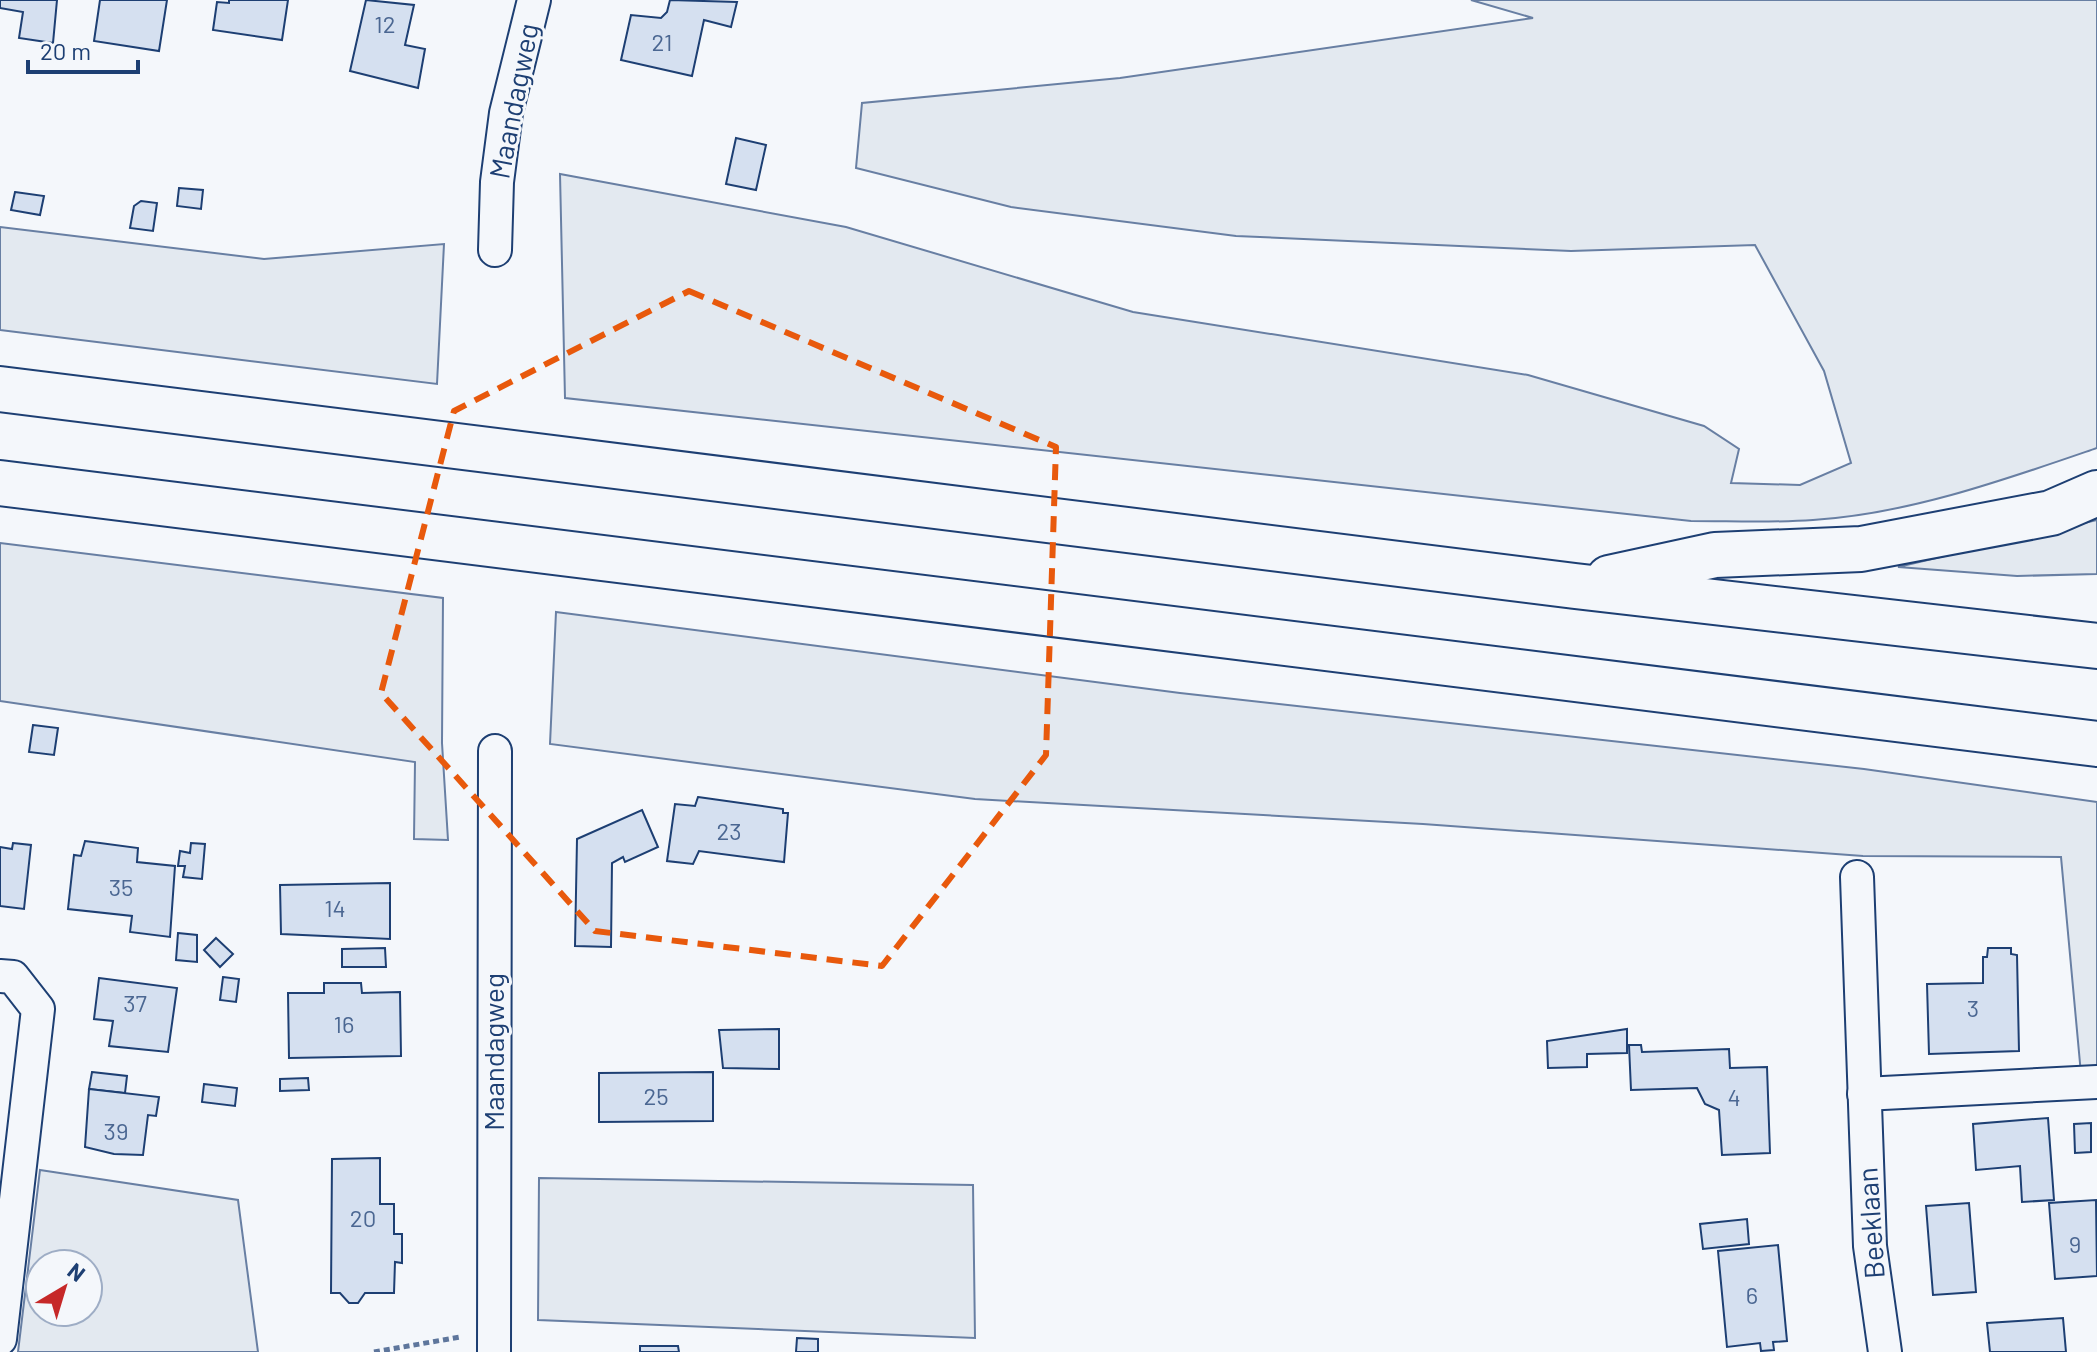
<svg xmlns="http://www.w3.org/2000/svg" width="2097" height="1352" font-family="Barlow,sans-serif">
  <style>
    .green { fill: #e3e9f0; stroke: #687fa3; stroke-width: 2; fill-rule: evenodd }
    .building { fill: #d5e0f0; stroke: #1d3f73; stroke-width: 2 }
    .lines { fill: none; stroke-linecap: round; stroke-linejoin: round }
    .street-casing { stroke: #1d3f73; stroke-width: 36 }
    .highway-casing { stroke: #1d3f73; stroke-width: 48 }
    .path { stroke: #5e769c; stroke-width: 5; stroke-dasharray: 6 4; stroke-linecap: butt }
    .street { stroke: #f4f7fb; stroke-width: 32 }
    .highway { stroke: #f4f7fb; stroke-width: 44 }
    .marked { fill: none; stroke: #e8590c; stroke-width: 6; stroke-dasharray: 16 10; stroke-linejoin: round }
    .labels { text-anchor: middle; stroke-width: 6; stroke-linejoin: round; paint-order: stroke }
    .number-label { font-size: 24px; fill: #4b6792 }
    .street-label { font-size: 28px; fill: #1d3f73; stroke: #f4f7fb }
  </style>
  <rect width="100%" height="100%" fill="#f4f7fb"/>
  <g class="green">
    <path d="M1471,0H2097V448C2007,479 1909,514 1813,520C1773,523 1732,521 1691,521L565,398L560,174L846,227L1133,312L1528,375L1704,426L1739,449L1731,483L1800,485L1851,463L1824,371L1755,245L1571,251L1236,236L1011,207L856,168L862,103L1120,78L1533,18Z"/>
    <polygon points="0,227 264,259 444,244 437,384 0,330"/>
    <polygon points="2097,520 2097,574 2017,576 1898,567"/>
    <polygon points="0,543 443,598 442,743 448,840 414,839 415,762 0,701"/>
    <polygon points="556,612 1180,693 1864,769 2097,802 2097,1073 2081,1074 2061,857 1863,856 1423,824 975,799 550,744"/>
    <path d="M40,1170L238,1200L258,1352H18ZM40,1264H88V1312H40Z"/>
    <polygon points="539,1178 973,1185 975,1338 538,1320"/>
  </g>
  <g class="building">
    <polygon points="0,0 57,0 53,43 19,38 23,12 0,8"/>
    <polygon points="100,0 167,0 159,51 94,41"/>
    <polygon points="229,0 288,0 282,40 213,30 217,2 229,3"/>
    <polygon points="366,0 414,5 405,45 425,49 418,88 350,71"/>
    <polygon points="670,0 737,2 731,27 704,20 692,76 621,60 631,15 661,18 667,12"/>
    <polygon points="736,138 766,145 756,190 726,184"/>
    <polygon points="179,188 203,190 201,209 177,206"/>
    <polygon points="15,192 44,196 40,215 11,210"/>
    <polygon points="141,201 157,203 153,231 130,228 134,206"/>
    <polygon points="33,725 58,728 54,755 29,752"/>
    <polygon points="698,797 783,809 783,813 788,813 784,862 699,851 693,864 667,861 675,804 695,806"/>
    <polygon points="642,810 658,847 625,862 623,857 612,863 611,947 575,946 577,839"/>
    <polygon points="85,841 138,848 137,862 175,866 170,937 130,932 132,916 68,909 74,855 81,856"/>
    <polygon points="13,843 31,845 24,909 0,906 0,847 12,849"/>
    <polygon points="191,843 205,844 202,879 183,877 185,866 178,866 180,851 190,853"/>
    <polygon points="390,883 390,939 281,934 280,885"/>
    <polygon points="178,933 197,935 197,962 176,960"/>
    <polygon points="216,938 233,954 220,967 204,950"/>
    <polygon points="385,948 386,967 342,967 342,949"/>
    <polygon points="1988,948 2011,948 2011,954 2017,955 2019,1051 1929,1054 1927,984 1983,983 1983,957 1987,957"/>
    <polygon points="223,977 239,979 236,1002 220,1000"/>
    <polygon points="99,978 177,988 168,1052 109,1046 113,1021 94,1019"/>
    <polygon points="324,983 361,983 362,993 400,992 401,1056 289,1058 288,993 324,993"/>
    <polygon points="779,1029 779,1069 723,1068 719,1030"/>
    <polygon points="1627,1029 1627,1053 1587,1054 1587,1067 1548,1068 1547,1041"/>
    <polygon points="1629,1045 1641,1045 1642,1052 1729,1049 1730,1068 1767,1067 1770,1153 1722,1155 1719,1110 1705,1104 1697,1088 1631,1090"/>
    <polygon points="92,1072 127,1076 125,1093 89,1089"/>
    <polygon points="713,1072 713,1121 599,1122 599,1073"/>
    <polygon points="308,1078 309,1090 280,1091 280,1079"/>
    <polygon points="204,1084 237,1088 235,1106 202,1102"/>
    <polygon points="89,1089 159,1097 156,1116 148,1115 143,1155 114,1154 85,1147"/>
    <polygon points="2048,1118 2054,1200 2022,1202 2020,1166 1976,1170 1973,1124"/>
    <polygon points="2091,1123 2091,1152 2075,1153 2074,1124"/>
    <polygon points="380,1158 380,1204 394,1204 394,1234 402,1234 402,1263 395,1262 394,1293 365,1293 358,1303 349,1303 340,1293 331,1293 332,1159"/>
    <polygon points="2096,1200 2097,1276 2055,1279 2049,1203"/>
    <polygon points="1969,1203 1976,1292 1933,1295 1926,1206"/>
    <polygon points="1747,1219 1749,1244 1703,1249 1700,1224"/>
    <polygon points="1778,1245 1787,1341 1773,1342 1774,1350 1761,1351 1760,1343 1727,1347 1718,1251"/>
    <polygon points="2063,1318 2066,1352 1990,1352 1987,1323"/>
    <polygon points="797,1338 818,1339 818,1352 796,1352"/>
    <polygon points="640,1346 678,1346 679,1352 640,1352"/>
  </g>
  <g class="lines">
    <defs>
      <g id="street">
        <polyline points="495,250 497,182 506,113 534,0"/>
        <polyline points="1857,877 1870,1246 1885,1352"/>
        <polyline points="0,976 13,977 38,1009 0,1339"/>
        <polyline points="1864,1094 2097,1082"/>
        <polyline points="494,1352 495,751"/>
      </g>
      <g id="highway">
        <polyline points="0,389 1575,586 2097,646"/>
        <polyline points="0,483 2097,744"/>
        <polyline points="1609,578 1715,555 1861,549 2051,513 2097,493"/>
      </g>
    </defs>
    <use href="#street" class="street-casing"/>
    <use href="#highway" class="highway-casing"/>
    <polyline class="path" points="374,1352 460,1337"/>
    <use href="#street" class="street"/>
    <use href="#highway" class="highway"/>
  </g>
  <path class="marked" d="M689,291L1056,447L1046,755L882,966L595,931L381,693L454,411Z"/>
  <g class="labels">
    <g class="number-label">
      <text x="385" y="33">12</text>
      <text x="662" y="51">21</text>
      <text x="729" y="840">23</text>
      <text x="121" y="896">35</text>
      <text x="335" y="917">14</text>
      <text x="135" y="1012">37</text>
      <text x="1973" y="1017">3</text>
      <text x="344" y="1033">16</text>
      <text x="656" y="1105">25</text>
      <text x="1734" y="1106">4</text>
      <text x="116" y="1140">39</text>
      <text x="363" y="1227">20</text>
      <text x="2075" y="1253">9</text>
      <text x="1752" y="1304">6</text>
    </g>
    <g class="street-label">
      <text transform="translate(514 101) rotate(-79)" y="10">Maandagweg</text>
      <text transform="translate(494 1052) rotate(-90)" y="10">Maandagweg</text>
      <text transform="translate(1871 1223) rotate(-94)" y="10">Beeklaan</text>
    </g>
  </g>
  <g transform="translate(64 1288) rotate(38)"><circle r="38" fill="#f4f7fb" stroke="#9eadc5" stroke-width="2"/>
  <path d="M0-6L14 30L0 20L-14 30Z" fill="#c62828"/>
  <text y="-12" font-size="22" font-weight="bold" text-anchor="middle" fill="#1d3f73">N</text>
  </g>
  <path d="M28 60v12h110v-12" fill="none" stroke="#1d3f73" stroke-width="4"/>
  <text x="40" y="60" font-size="24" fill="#1d3f73" stroke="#f4f7fb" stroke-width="6" paint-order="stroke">20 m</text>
</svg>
